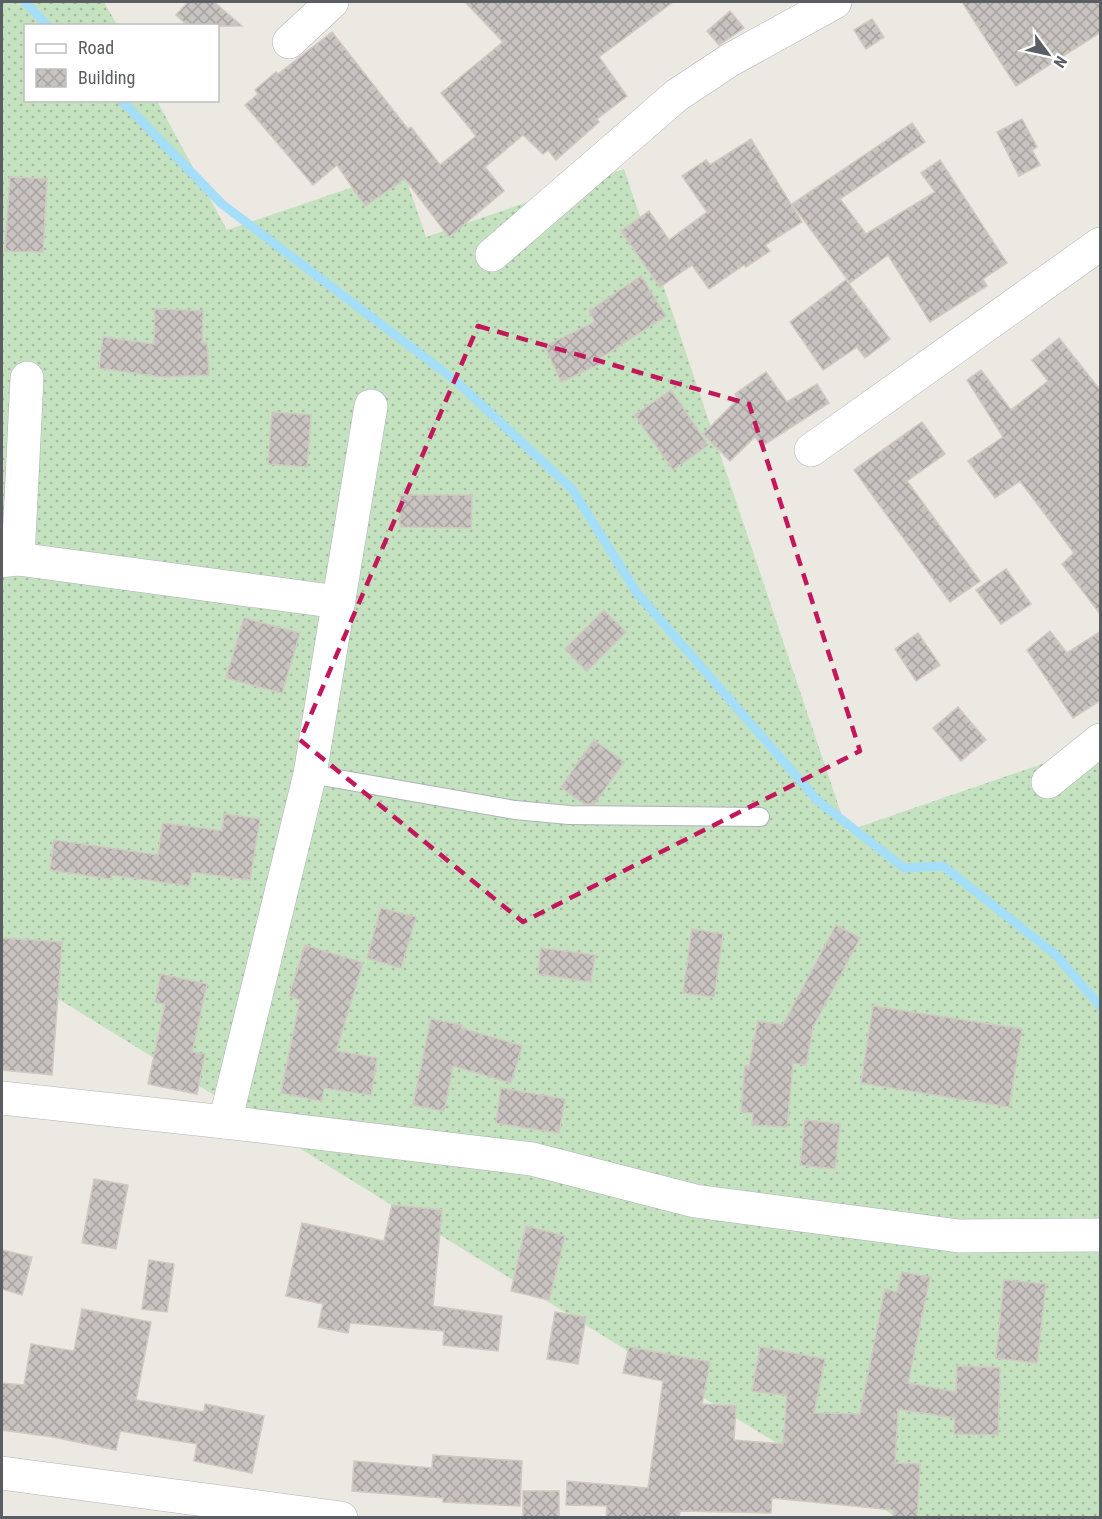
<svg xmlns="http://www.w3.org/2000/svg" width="1102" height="1519" font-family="'Roboto Condensed',sans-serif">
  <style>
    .grass { fill: url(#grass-dots) }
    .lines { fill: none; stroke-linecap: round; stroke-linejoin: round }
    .stream { stroke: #a5def9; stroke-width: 9 }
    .building { fill: url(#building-cross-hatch); stroke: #d0c9c1; stroke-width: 1.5 }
    .service-casing { stroke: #afb3b6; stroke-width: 20 }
    .minor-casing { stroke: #afb3b6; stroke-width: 34 }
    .service { stroke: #fff; stroke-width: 18 }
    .minor { stroke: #fff; stroke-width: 33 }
    .marked { fill: none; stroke: #c2185b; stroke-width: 4.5; stroke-dasharray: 12 8; stroke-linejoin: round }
  </style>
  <defs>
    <pattern id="grass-dots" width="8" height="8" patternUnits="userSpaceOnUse" patternTransform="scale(1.5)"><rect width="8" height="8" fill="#c4e2bf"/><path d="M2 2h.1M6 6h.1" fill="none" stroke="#a2ba9f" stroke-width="1.8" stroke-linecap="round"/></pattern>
    <pattern id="building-cross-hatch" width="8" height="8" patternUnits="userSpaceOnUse" patternTransform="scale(1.5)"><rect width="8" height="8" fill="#c8c3bf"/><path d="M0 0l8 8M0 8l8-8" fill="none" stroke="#a5a29f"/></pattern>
  </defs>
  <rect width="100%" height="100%" fill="#ece8e2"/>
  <polygon class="grass" points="2,2 104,2 117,25 26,26 26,100 157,101 227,230 403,170 426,237 624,169 847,831 1100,744 1100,1517 896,1517 2,964"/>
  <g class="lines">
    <g class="stream">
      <polyline points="25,2 48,26"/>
      <polyline points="121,100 222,204 456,381 572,489 637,593 818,801 904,868 943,866 1056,955 1100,1006"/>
    </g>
  </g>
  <g class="building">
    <polygon points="188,2 214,2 242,26 188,26 176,15"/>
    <polygon points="465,2 673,2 599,57 627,96 597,119 599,122 556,160 548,150 543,154 523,135 485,167 504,191 449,237 405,179 365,206 337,165 313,185 245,105 258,94 255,90 276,72 278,74 332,32 408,129 411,127 440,165 476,136 441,93 503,42"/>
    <polygon points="962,2 1101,2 1101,32 1016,86"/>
    <polygon points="730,11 744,28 719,45 707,31"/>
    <polygon points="872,19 884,37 866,49 854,30"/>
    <polygon points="1022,119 1037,147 1032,150 1040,165 1019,176 997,132"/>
    <polygon points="912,123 925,142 840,199 866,234 935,192 921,173 940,160 1007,263 983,279 987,286 930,322 888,255 850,283 792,204"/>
    <polygon points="751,139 802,222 765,245 770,251 746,267 744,265 709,289 692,265 660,287 621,231 649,211 669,240 707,212 682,176 706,160 710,165"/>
    <polygon points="10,177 47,179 43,252 5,251"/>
    <polygon points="641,276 666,316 600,358 602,363 561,382 545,346 595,322 589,311"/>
    <polygon points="846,280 890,339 865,358 857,347 823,370 790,322"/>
    <polygon points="155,309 203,311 202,343 207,343 209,375 162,377 99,368 103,337 154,344"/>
    <polygon points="1059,338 1101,391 1101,615 1062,564 1074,553 1020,481 995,498 968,461 1003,437 967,380 981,370 1011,410 1048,381 1032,360"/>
    <polygon points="766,372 787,402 817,384 829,403 762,446 755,437 730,461 703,434 738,399 735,394"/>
    <polygon points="671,390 708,445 673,470 635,415"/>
    <polygon points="272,412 311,415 307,467 268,464"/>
    <polygon points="922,422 945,454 907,481 980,581 950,602 854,470"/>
    <polygon points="400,495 472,495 471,528 400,527"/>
    <polygon points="1006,569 1031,604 1001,624 976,590"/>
    <polygon points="604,610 626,632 587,671 565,649"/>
    <polygon points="244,618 300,633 282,693 226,678"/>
    <polygon points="1050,631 1067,653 1101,631 1101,700 1073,718 1027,650"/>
    <polygon points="918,633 940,665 916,681 895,649"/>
    <polygon points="958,707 986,740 961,761 933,728"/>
    <polygon points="594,740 624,762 594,804 584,804 561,787"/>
    <polygon points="224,814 260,819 250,880 192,872 189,886 112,875 111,879 50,870 54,840 158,855 163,823 222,831"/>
    <polygon points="381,908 416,917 401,968 367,958"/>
    <polygon points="836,925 860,938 813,1027 806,1065 793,1063 787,1127 752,1125 753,1113 741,1112 745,1066 749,1066 758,1021 783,1025"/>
    <polygon points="692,929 723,934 714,997 683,993"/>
    <polygon points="2,938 62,942 52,1075 2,1070"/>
    <polygon points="305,945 363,963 336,1051 377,1058 371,1095 324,1088 322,1101 281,1093 300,1000 289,996"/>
    <polygon points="541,948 595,955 591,982 538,974"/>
    <polygon points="161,974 207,984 192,1052 205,1054 197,1094 148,1084 165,1004 155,1002"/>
    <polygon points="873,1006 1022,1029 1009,1107 861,1083"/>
    <polygon points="431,1019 462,1025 461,1028 522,1046 511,1083 453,1066 444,1111 413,1105"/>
    <polygon points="501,1088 565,1099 559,1133 496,1123"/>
    <polygon points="805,1120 840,1124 835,1169 800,1165"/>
    <polygon points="94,1179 128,1185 116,1249 82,1243"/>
    <polygon points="392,1205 442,1210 433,1306 502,1316 498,1351 443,1345 444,1331 350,1323 348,1333 318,1327 323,1304 286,1296 302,1223 384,1241"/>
    <polygon points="526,1226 565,1236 549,1300 511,1291"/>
    <polygon points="2,1250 32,1257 22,1295 2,1289"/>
    <polygon points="149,1260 174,1264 167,1312 142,1309"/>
    <polygon points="902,1272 930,1277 908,1383 956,1392 957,1366 1000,1368 998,1435 954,1434 955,1418 898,1409 895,1463 920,1464 917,1518 893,1518 894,1510 772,1498 771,1513 680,1511 679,1518 606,1518 607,1506 566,1505 567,1481 648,1488 663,1381 623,1373 629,1347 710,1362 702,1404 736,1406 734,1440 783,1444 787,1395 752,1391 760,1347 825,1359 814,1413 860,1414 885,1289 897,1292"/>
    <polygon points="1004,1280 1046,1284 1037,1363 996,1358"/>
    <polygon points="82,1309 151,1322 136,1400 204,1412 205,1404 264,1416 252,1473 194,1461 197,1444 120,1431 116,1450 53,1437 2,1430 2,1383 24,1385 31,1344 74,1351"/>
    <polygon points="555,1312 586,1317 578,1364 547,1359"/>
    <polygon points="433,1455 522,1461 520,1506 443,1502 443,1498 352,1491 354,1461 432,1468"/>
    <rect x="523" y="1491" width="36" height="26"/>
  </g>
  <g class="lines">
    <defs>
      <polyline id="service" points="310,774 515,810 569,815 760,817"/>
      <g id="minor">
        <polyline points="289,42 332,2"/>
        <polyline points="492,255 677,95 730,60 835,2"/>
        <polyline points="811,450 1100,244"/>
        <polyline points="18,559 27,378"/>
        <polyline points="2,561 18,559 338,602"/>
        <polyline points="1048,782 1100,740"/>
        <polyline points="2,1098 225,1122 310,774 371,406"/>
        <polyline points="225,1122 532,1159 695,1201 959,1236 1100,1235"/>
        <polyline points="2,1473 341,1518"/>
      </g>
    </defs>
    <use href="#service" class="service-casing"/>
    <use href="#minor" class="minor-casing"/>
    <use href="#service" class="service"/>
    <use href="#minor" class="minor"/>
  </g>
  <path class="marked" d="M478,326L749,404L860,751L523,922L300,740Z"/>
  <rect width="1102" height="1519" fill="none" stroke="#5a5e62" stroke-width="6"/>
  <rect x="24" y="24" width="195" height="78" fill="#ffffff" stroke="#bdbfc0" stroke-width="1.5"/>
  <rect x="36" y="44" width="30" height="9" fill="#ffffff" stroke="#bdbfc0" stroke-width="1.5"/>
  <text x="78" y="54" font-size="18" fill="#5a5e62">Road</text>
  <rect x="36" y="69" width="30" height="18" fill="url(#building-cross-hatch)" stroke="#bdbfc0" stroke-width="1.5"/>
  <text x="78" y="84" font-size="18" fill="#5a5e62">Building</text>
  <g transform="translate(1048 54) rotate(123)" stroke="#ffffff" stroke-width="4.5" paint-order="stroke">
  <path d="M0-4.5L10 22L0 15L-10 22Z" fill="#5a5e62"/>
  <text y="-9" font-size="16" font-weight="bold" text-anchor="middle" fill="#5a5e62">N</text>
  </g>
</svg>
